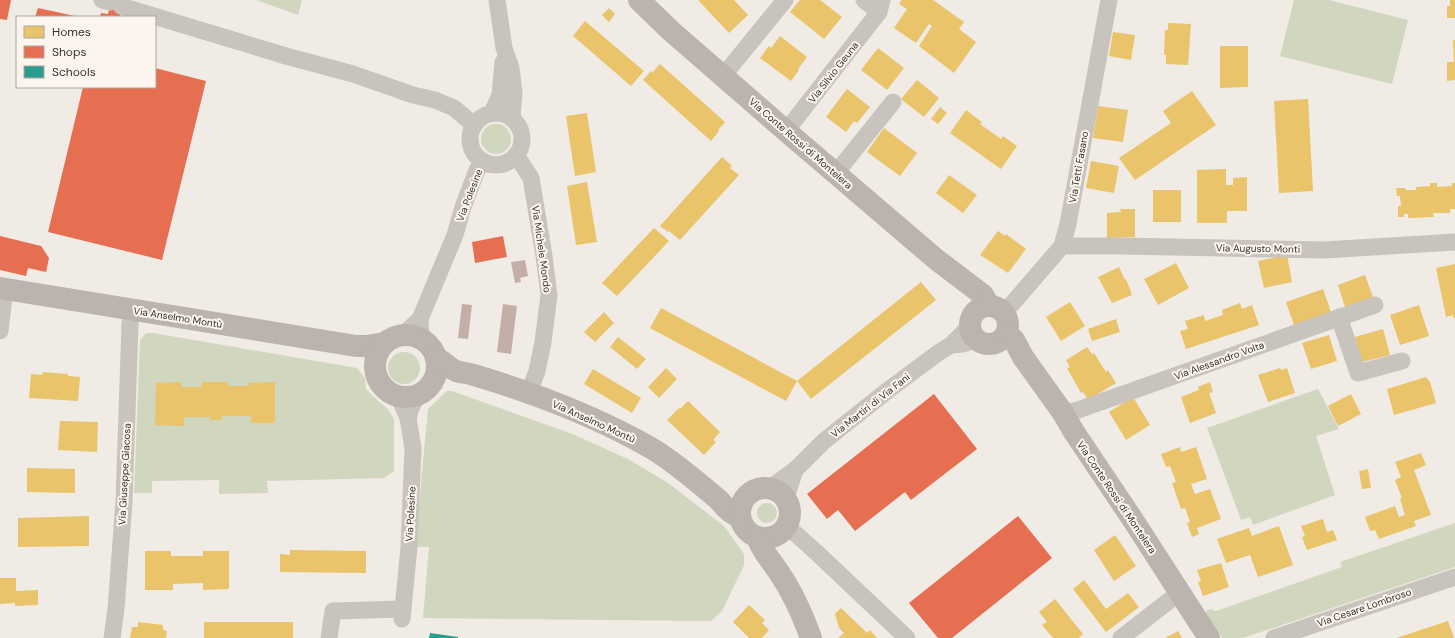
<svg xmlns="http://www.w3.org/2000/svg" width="1455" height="638" font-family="'DM Sans',sans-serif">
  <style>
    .green { fill: #d1d6bf }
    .homes { fill: #e9c46a }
    .shops { fill: #e76f51 }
    .schools { fill: #2a9d8f }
    .building { fill: #c3afa7 }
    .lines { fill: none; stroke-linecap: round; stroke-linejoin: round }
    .street { stroke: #c9c3be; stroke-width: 17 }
    .secondary { stroke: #bab3ae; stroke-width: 22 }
    .labels { text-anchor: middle; stroke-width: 4; stroke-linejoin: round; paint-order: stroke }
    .street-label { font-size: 10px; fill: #3b302b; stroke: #fbf5ee }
  </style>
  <rect width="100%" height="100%" fill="#f0ebe5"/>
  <g class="green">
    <polygon points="256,0 302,0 298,15"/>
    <polygon points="1294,0 1329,0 1408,20 1392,84 1280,56"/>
    <circle cx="496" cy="139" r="15"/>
    <polygon points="146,333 153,333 357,368 365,378 366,389 378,401 388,409 394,419 394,471 384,478 267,481 268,493 219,494 219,480 152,481 152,493 134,493 140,340"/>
    <circle cx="404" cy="368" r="16"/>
    <polygon points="1318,389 1339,429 1316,436 1335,495 1253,525 1250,517 1241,520 1207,428"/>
    <polygon points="447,391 452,391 575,435 630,460 668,483 724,526 744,554 744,565 722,611 711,621 423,618 429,547 415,547 428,409"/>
    <circle cx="767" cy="513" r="10"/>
    <polygon points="1455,523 1455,567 1243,638 1222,638 1205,614 1207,610 1211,609 1216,611 1342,567 1340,562"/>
  </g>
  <g class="homes">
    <polygon points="698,0 734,0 748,15 729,33"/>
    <polygon points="800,0 820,0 842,17 824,39 790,12"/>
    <polygon points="902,0 933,0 964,22 959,29 976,42 954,73 919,46 932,26 929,24 916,43 894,28 907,9 899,4"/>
    <polygon points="1450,0 1455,0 1455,18 1447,18 1447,6 1450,6"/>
    <polygon points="609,8 615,14 609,22 602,15"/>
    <polygon points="585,21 644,71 631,86 573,36"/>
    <polygon points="1168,23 1191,24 1188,65 1166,64 1166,55 1164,55 1165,30 1168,30"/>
    <polygon points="1113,32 1135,35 1131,60 1109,56"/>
    <polygon points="780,36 807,57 798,69 799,70 791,81 760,58 769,46 771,48"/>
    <polygon points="1453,40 1455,40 1455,80 1447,81 1447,62 1454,62"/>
    <polygon points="1220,46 1248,46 1248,87 1220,88"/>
    <polygon points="878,48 904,68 887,90 861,70"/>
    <polygon points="660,64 725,122 718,130 719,131 711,141 643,80 651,71 652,73"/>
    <polygon points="917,80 939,98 924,117 901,99"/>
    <polygon points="847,89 870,107 857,123 854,121 846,132 826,117"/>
    <polygon points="1192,91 1216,125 1135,180 1119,158 1171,123 1163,111"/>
    <polygon points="1308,99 1313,191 1279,193 1274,101"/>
    <polygon points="1098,106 1128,110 1123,142 1093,138"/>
    <polygon points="940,107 947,113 938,124 931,119"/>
    <polygon points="966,110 982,122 980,124 1001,139 1003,136 1017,146 1001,169 950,133"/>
    <polygon points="587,113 596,172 575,176 566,116"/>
    <polygon points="884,128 917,153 900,176 867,152"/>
    <polygon points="722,157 732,166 730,168 739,175 680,240 669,231 668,232 660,226"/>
    <polygon points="1091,161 1119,166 1114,193 1086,188"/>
    <polygon points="1226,169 1226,185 1233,185 1233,178 1247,177 1247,211 1227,211 1227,223 1197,223 1197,170"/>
    <polygon points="949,175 977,195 963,213 936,193"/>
    <polygon points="587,182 597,242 576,245 567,186"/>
    <polygon points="1430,183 1437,183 1437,187 1452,186 1452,183 1455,183 1455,209 1450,209 1450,213 1433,213 1434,217 1408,218 1408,214 1404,214 1404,217 1398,217 1398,206 1401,206 1400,196 1397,196 1396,188 1405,188 1406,190 1416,190 1416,187 1430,186"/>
    <rect x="1153" y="190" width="28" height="32"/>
    <polygon points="1120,209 1135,209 1135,237 1107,238 1107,213 1121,212"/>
    <polygon points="654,228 669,241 617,296 602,283"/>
    <polygon points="998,231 1005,236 1006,234 1026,249 1008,273 980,255"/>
    <polygon points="1287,255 1292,282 1264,288 1258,261"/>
    <polygon points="1176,263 1189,288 1158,305 1144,279"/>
    <polygon points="1455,264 1455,318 1453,318 1453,315 1446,317 1436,268"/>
    <polygon points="1119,267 1125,280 1126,279 1132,295 1112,303 1098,277"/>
    <polygon points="1365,275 1374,300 1346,310 1338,285"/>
    <polygon points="921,282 936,300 811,399 797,381"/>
    <polygon points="1323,289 1332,315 1295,328 1286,302"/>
    <polygon points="1070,302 1085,326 1061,341 1046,317"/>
    <polygon points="1240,303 1242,309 1252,305 1259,325 1186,349 1180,331 1188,329 1185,321 1204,315 1205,321 1223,315 1222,310"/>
    <polygon points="1419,305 1429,336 1400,345 1390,315"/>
    <polygon points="661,308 797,381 786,401 650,328"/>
    <polygon points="604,312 614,323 595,342 584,332"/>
    <polygon points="1116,319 1120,332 1092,341 1088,329"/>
    <polygon points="1383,329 1390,355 1362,362 1355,337"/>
    <polygon points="1329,335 1337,361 1311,369 1302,343"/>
    <polygon points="618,337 646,359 637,369 610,347"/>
    <polygon points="1087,347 1092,354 1094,353 1106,372 1108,370 1116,383 1088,400 1083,392 1081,393 1067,368 1070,367 1066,360"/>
    <polygon points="666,368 677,379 659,398 648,387"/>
    <polygon points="1280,368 1281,370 1287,368 1295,393 1268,402 1258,375"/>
    <polygon points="593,369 641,398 632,413 584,384"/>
    <polygon points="43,372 68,374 68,376 80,377 78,401 29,398 31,374 42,375"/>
    <polygon points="1426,377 1430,382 1436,403 1394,415 1387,389"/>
    <polygon points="181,382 181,387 201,387 202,382 228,382 228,386 249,386 249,383 275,382 275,423 251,423 251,416 222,416 222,420 210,420 210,417 184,417 184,426 155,425 156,383"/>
    <polygon points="1210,382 1213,392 1209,393 1216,413 1190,423 1181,397 1199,390 1198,387"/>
    <polygon points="1351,394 1361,414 1338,426 1328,406"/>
    <polygon points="1133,397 1150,425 1126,440 1109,412"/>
    <polygon points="688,401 720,432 713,440 716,442 704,455 667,420 679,408 680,409"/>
    <polygon points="60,421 98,422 97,452 58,450"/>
    <polygon points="1180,447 1181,452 1196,447 1207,479 1191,484 1195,494 1210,489 1221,519 1197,528 1199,534 1192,537 1187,523 1190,522 1185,508 1181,509 1172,483 1176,482 1170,466 1166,467 1161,454"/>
    <polygon points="1421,453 1426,465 1414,470 1431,515 1414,521 1416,526 1379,539 1375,530 1370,531 1365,517 1395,506 1399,517 1405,515 1400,499 1402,498 1395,480 1401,477 1395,462"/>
    <polygon points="27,468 75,469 75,493 27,492"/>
    <polygon points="1368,469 1371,488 1362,489 1359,471"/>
    <polygon points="89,516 89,546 18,547 18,518"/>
    <polygon points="1323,519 1327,532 1333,530 1337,540 1307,550 1302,537 1305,536 1301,526"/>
    <polygon points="1279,526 1293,565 1258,577 1250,555 1226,563 1217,539 1249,528 1252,536"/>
    <polygon points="1115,535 1136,566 1114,581 1094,550"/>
    <polygon points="290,550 366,551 366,573 280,572 280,554 290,555"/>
    <polygon points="145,551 171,551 171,556 203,556 203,551 229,551 229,589 203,590 203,583 173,584 173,590 145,590"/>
    <polygon points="1221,563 1229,587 1203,596 1198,582 1201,581 1197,570"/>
    <polygon points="0,578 16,578 16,591 38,590 38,605 15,606 15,603 0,604"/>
    <polygon points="1084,580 1106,609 1128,593 1139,607 1106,632 1073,589"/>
    <polygon points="1055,599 1083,634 1079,638 1053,638 1042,625 1047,622 1039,612"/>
    <polygon points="749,605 765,620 762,623 769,630 762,638 749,638 733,622"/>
    <polygon points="841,608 867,633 870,630 877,638 838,638 844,633 839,628 835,614"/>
    <polygon points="1448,621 1454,638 1396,638"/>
    <polygon points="138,622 163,625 163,630 167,631 166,638 130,638 132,627 138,627"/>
    <rect x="204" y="622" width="89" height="16"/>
    <polygon points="1178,631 1182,638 1165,638"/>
  </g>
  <g class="shops">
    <polygon points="0,0 11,0 7,20 0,19"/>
    <polygon points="111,0 122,0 120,17 100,17 101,13 108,14"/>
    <polygon points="38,8 75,16 75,17 35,17"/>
    <polygon points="155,68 206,81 162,260 48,232 83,87 155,87"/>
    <polygon points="0,236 41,246 49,258 46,272 28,268 26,276 0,270"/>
    <polygon points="503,236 507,257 475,263 472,242"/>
    <polygon points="934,394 977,449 911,500 905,492 855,531 838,510 827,519 807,494"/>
    <polygon points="1018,516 1052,558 952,638 938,638 909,603"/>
  </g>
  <polygon class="schools" points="430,633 458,637 458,638 429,638"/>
  <g class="building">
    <polygon points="525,260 528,276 520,278 521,282 515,283 511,262"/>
    <polygon points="462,304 472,305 468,339 458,338"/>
    <polygon points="503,304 517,306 511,354 497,352"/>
  </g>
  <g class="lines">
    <g class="street">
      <polyline points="102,0 110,2"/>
      <polyline points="497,0 504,48 511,68 514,92 512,118"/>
      <polyline points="864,0 879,12"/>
      <polyline points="121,6 286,56 353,74 413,95 435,100 454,108 474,125"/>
      <polyline points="723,76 785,0"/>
      <polyline points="492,113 500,95 503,62"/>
      <circle cx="496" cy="139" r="26"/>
      <polyline points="786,131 879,12 882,0"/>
      <polyline points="516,155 531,178 544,256 549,295 543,342 537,371 529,393"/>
      <polyline points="836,173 893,102"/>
      <polyline points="1062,246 1122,246 1324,250 1455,242"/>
      <polyline points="1002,311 1012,304 1062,246 1068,224 1109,0"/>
      <polyline points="1339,317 1358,373 1402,361"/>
      <polyline points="420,319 421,339"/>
      <polyline points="0,331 5,289"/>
      <polyline points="403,335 420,319 455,235 463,207 477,170 484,162"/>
      <polyline points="951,345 963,344 976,340"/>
      <polyline points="392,394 401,402 408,418 413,448 409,547 402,619"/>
      <polyline points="1063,413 1078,410 1375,305"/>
      <polyline points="408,418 411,408 417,396"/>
      <polyline points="770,488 795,470 824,441 887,391 938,353 951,345 970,326"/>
      <polyline points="786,498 795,470"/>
      <polyline points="786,528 796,534 816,552 907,638"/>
      <polyline points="112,638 116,609 124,501 130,324 132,310"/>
      <polyline points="329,638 333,611 403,609"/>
      <polyline points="1121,638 1179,593"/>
      <polyline points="1274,638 1455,577"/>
    </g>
    <g class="secondary">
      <polyline points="639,0 671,31 786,131 937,260 983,295 989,306"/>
      <polyline points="0,288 356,346 366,346 385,343"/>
      <circle cx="989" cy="325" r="19"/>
      <polyline points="1007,333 1014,340 1023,357 1063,413 1074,432 1135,523 1209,638"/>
      <circle cx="406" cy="366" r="31"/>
      <path d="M436,358C444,361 449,368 456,371C462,373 468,373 474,375C534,393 597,417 651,448C675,462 697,482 719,500C724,507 731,514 740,517"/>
      <circle cx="765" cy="513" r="25"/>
      <path d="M757,537C762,552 772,561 780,574C793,593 803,616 811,638"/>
    </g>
  </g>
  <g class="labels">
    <g class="street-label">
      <text transform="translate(833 72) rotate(-52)" y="4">Via Silvio Geuna</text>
      <text transform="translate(801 143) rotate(41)" y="4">Via Conte Rossi di Montelera</text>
      <text transform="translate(1078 167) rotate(-80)" y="4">Via Tetti Fasano</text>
      <text transform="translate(469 195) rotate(-69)" y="4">Via Polesine</text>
      <text transform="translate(1258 248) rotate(1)" y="4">Via Augusto Monti</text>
      <text transform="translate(542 249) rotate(82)" y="4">Via Michele Mondo</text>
      <text transform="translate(178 317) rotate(9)" y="4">Via Anselmo Montù</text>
      <text transform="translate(1219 360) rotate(-20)" y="4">Via Alessandro Volta</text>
      <text transform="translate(870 405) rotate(-38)" y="4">Via Martiri di Via Fani</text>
      <text transform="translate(594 421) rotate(24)" y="4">Via Anselmo Montù</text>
      <text transform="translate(124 474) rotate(-87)" y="4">Via Giuseppe Giacosa</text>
      <text transform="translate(1117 497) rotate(56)" y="4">Via Conte Rossi di Montelera</text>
      <text transform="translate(410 514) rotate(-87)" y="4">Via Polesine</text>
      <text transform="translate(1364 607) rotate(-19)" y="4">Via Cesare Lombroso</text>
    </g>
  </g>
  <rect x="16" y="16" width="140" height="72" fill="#fbf5ee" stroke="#aea6a0"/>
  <rect x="24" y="26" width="20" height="12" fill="#e9c46a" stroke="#aea6a0"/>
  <text x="52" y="36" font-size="12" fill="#3b302b">Homes</text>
  <rect x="24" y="46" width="20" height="12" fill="#e76f51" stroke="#aea6a0"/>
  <text x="52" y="56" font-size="12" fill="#3b302b">Shops</text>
  <rect x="24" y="66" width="20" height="12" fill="#2a9d8f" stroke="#aea6a0"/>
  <text x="52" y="76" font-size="12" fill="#3b302b">Schools</text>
</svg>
